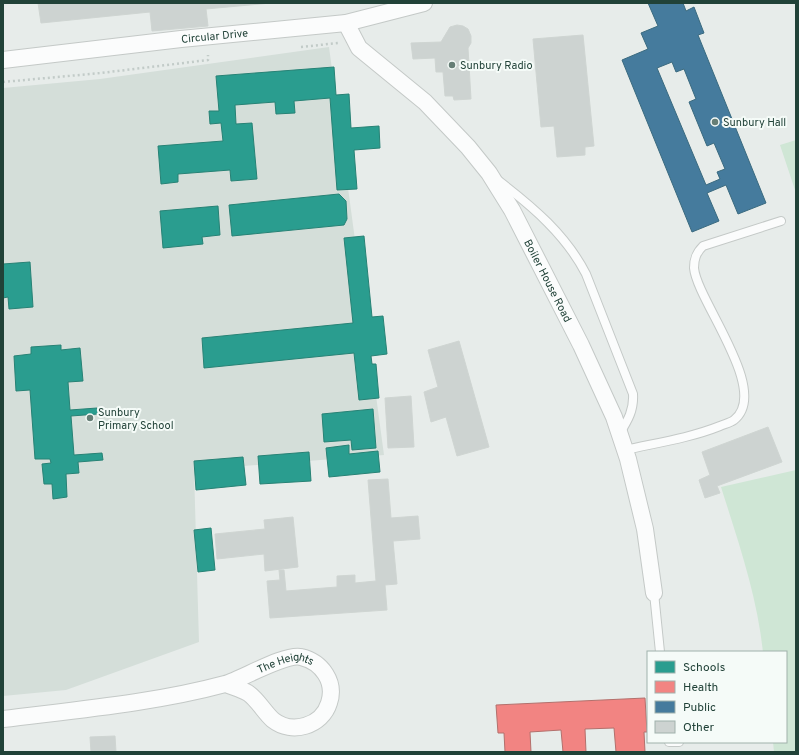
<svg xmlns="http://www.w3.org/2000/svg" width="799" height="755" font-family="Overpass,sans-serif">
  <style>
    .built { fill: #d4ded9 }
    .green { fill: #cfe6d5 }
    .schools { fill: #2a9d8f; stroke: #278275 }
    .health { fill: #f28482; stroke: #b3706c }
    .public { fill: #457b9d; stroke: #3a6a7f; fill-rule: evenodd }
    .building { fill: #cdd3d1; stroke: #cfd5d2 }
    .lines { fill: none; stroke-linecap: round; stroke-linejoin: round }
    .service-casing { stroke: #c4c9c7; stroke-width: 10 }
    .minor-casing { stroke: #c4c9c7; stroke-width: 18 }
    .path { stroke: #c2cbc8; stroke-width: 2.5; stroke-dasharray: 2 3; stroke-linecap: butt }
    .service { stroke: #fbfcfc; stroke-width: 8 }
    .minor { stroke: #fbfcfc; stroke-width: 16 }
    .poi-dot { fill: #667e76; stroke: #f5fbf8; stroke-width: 1.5 }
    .labels { text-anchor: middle; stroke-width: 4; stroke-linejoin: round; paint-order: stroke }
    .street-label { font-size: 11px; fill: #214238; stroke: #f5fbf8 }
    .poi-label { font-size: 11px; fill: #214238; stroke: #f5fbf8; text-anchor: start }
  </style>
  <rect width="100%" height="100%" fill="#e7ecea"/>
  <polygon class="built" points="329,47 384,455 194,470 199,642 66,690 3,696 3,88 100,79"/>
  <g class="green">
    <polygon points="796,140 796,193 780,145"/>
    <path d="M796,470V752H774L773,742H786V652H763C757,595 738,541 721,487Z"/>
  </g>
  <g class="schools">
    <polygon points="334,67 336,95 349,94 351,128 379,126 380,148 354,150 357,189 337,190 330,98 294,101 295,113 276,114 275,102 235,105 236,124 252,123 257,179 231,181 230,170 178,174 178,182 161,184 158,146 223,141 221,123 210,124 209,111 219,111 216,76"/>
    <polygon points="339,194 346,201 347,219 344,225 232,236 229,205"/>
    <polygon points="218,206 220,235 202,237 203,244 163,248 160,211"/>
    <polygon points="364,236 372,317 383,316 387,354 371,356 372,364 376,364 379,398 359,400 354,353 204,368 202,338 353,323 344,238"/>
    <polygon points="30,262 33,307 9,309 8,297 3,298 3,264"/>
    <polygon points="61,345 61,350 80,348 83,381 68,382 70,410 97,408 98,414 71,416 74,455 102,453 103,460 78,462 79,473 66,474 67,497 53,499 52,484 44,484 42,464 51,463 50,459 35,459 30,390 16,391 14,356 31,354 31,347"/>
    <polygon points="373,409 376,448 352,450 351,440 324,442 322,414"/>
    <polygon points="349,445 349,454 378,451 380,472 329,477 326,448"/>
    <polygon points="309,452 311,481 260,484 258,456"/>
    <polygon points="243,457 246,485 196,490 194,461"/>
    <polygon points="211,528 215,570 198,572 194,530"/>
  </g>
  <polygon class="health" points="645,698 647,732 644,732 645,752 616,752 614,728 585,729 586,752 563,752 561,730 530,732 531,752 505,752 504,733 498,733 496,705"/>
  <path class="public" d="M648,3H683L686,11L694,7L704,33L698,35L766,203L738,214L726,185L707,193L719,221L692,232L622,60L648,49L641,33L658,26ZM672,62L676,72L684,69L696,99L689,102L707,146L714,143L725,169L717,172L720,179L706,185L657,68Z"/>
  <g class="building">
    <polygon points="38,3 271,3 206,9 208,26 152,31 150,12 41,23"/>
    <polygon points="457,25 463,26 468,29 471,36 471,43 468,48 471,99 454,100 453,96 445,96 443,72 436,72 435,58 413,59 411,43 441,42 450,27"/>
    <polygon points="583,35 594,146 585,147 585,155 557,157 554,126 541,127 533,39"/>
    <polygon points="459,341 489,447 457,456 446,417 431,422 424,392 438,387 428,350"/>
    <polygon points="411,396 414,447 388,448 385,398"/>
    <polygon points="768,427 782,462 717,486 720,493 705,498 699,480 710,475 702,452"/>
    <polygon points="388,479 391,518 418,516 420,539 393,541 397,584 385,585 387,610 270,618 267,581 280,580 279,570 284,570 286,591 337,587 337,576 355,575 355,583 376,581 368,480"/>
    <polygon points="293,517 298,567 265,571 264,554 217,559 215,534 265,529 264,520"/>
    <polygon points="115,736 116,752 91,752 90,737"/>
  </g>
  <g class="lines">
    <defs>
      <g id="service">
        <path d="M499,181C533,207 566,235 586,274L633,394C634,410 628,420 620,433"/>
        <path d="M625,450C656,443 690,438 720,426C724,424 730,423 734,420C771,391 697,301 694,268C694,259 696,253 703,246L781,221"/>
        <polyline points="654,593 660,652"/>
        <polyline points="669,742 679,742"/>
      </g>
      <g id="minor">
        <path id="s1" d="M346,23L359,48L425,102L468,147L489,173L512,210L581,345L614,417L628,459L645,529L654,593"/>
        <path id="s2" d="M3,60L181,39L346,23L424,3"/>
        <path id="s3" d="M3,719C75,710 155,703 225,684C242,679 286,653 301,657C322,662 336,682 329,703C322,726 292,735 273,720C264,712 258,700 248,693C241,689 233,687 226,684"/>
      </g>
    </defs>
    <use href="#service" class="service-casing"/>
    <use href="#minor" class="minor-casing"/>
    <g class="path">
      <polyline points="301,47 338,43"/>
      <polyline points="3,82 101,73 208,60 208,55"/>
    </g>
    <use href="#service" class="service"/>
    <use href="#minor" class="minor"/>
  </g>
  <g class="poi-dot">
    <circle cx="452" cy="65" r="4"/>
    <circle cx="715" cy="122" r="4"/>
    <circle cx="90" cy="418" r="4"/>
  </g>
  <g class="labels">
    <g class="street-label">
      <text dy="4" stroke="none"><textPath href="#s2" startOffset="213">Circular Drive</textPath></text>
      <text dy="4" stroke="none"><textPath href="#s1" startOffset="332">Boiler House Road</textPath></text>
      <text dy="4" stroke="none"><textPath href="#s3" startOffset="290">The Heights</textPath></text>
    </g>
    <g class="poi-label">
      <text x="460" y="69">Sunbury Radio</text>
      <text x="723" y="126">Sunbury Hall</text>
      <text x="98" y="416">Sunbury<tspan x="98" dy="13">Primary School</tspan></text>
    </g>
  </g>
  <rect width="799" height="755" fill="none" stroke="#214238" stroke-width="8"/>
  <rect x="647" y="651" width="140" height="92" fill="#f5fbf8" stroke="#a0b1ab"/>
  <rect x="655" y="661" width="20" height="12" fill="#2a9d8f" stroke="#a0b1ab"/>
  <text x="683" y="671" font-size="12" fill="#214238">Schools</text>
  <rect x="655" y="681" width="20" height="12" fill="#f28482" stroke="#a0b1ab"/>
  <text x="683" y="691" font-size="12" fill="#214238">Health</text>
  <rect x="655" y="701" width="20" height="12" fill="#457b9d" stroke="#a0b1ab"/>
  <text x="683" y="711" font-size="12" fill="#214238">Public</text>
  <rect x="655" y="721" width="20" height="12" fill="#cdd3d1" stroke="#a0b1ab"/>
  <text x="683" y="731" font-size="12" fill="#214238">Other</text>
</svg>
